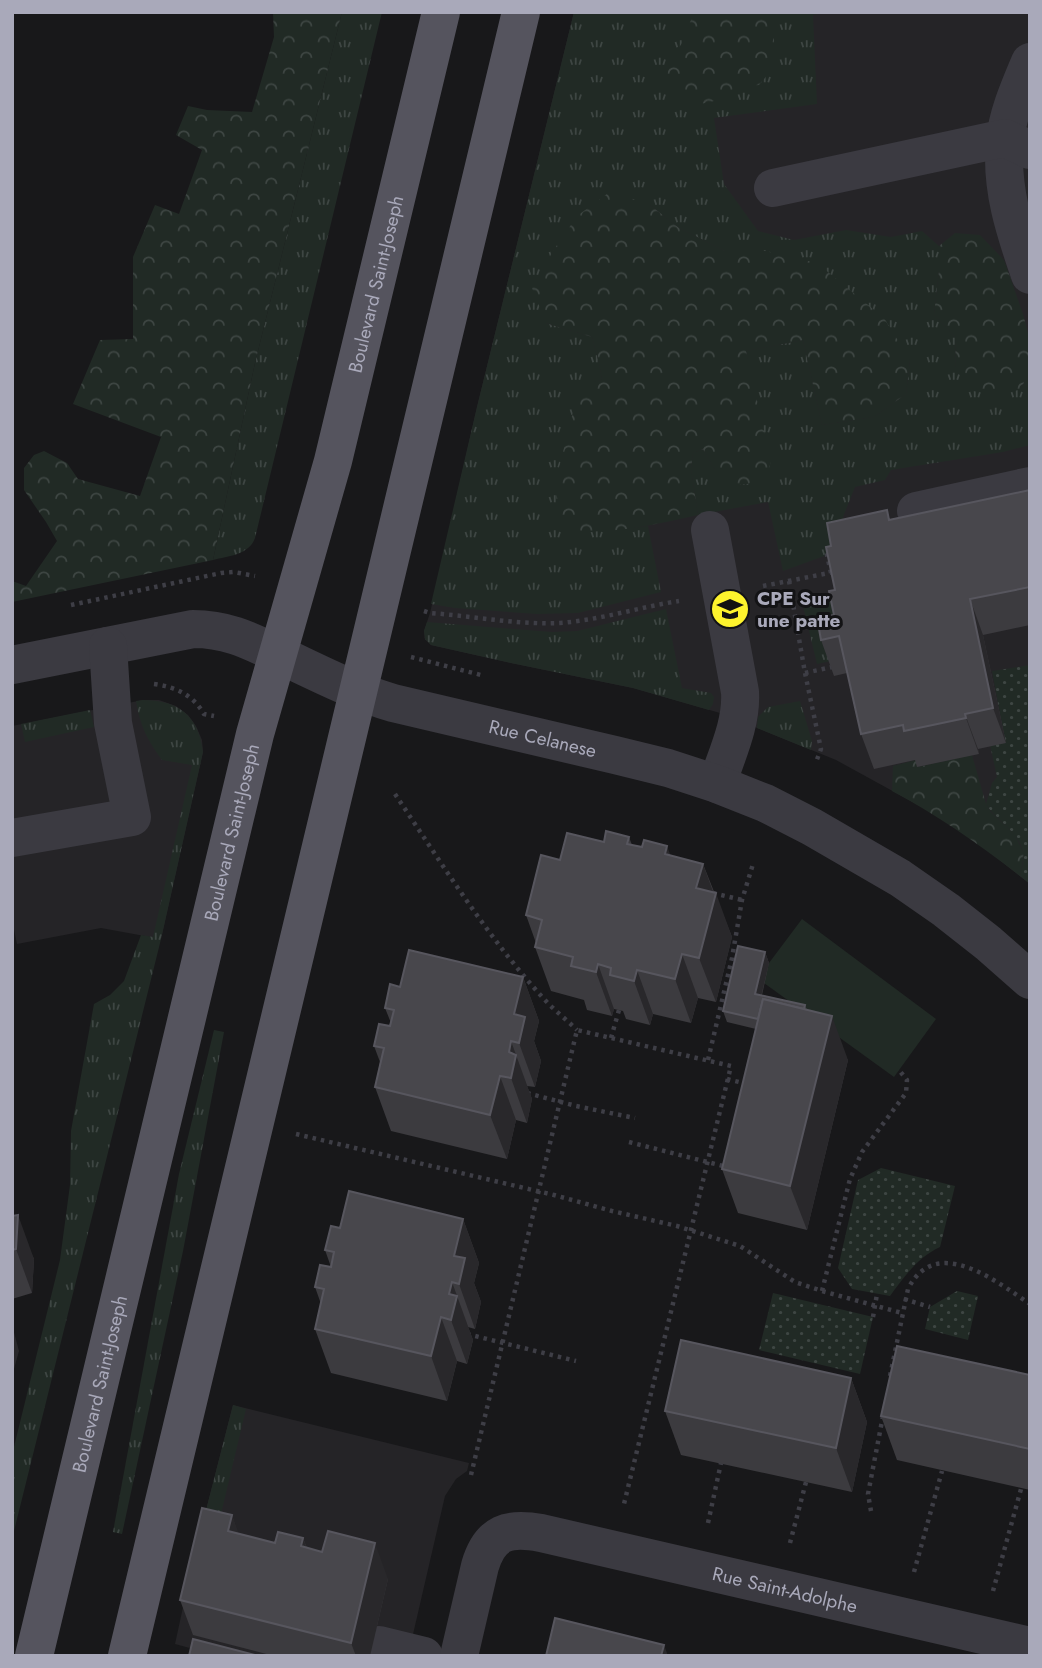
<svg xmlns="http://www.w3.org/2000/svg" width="1042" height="1668" font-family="Jost,sans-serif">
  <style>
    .built { fill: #252427 }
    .grass { fill: url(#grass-tufts) }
    .forest { fill: url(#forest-crowns) }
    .park { fill: url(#park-dots) }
    .pitch { fill: #212a25 }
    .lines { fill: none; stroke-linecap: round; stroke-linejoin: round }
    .path { stroke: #3e3e46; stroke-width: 4.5; stroke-dasharray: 3.5 5; stroke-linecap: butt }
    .minor { stroke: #3b3a41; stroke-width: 38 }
    .major { stroke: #55545e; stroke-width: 38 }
    .wall { fill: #3c3b3f }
    .shaded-wall { fill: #29282b }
    .building { fill: #48474c; stroke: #57565e; stroke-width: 2 }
    .labels { text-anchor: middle; stroke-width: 6; stroke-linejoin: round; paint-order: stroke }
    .street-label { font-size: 19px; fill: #a9a9ba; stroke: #131315 }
    .poi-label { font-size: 19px; font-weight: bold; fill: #a9a9ba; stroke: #131315; text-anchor: start }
  </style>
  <defs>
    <pattern id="grass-tufts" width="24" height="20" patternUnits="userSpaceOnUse" patternTransform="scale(1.75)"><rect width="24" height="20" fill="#212a25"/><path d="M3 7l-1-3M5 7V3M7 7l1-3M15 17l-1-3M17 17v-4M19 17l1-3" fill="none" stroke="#3e4643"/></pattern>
    <pattern id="forest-crowns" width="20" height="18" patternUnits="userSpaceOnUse" patternTransform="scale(1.75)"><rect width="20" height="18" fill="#212a25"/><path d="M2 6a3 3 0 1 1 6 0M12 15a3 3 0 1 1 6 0" fill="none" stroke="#3e4643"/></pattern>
    <pattern id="park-dots" width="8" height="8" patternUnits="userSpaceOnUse" patternTransform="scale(1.75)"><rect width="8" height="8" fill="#212a25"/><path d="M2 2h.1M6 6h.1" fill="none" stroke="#3e4643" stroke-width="1.8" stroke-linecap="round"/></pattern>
  </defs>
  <rect width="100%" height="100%" fill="#18181a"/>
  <g class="built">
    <polygon points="574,12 1030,12 1030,884 979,844 929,811 836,760 720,713 633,688 511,663 431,645 425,639 424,631 430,613 477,407"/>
    <polygon points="143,700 159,700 176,706 188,715 196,726 202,740 203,752 161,939 101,928 17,944 12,920 12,726"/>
    <polygon points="233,1405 469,1463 467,1471 456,1479 445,1496 408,1656 219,1656 175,1644 193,1561"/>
  </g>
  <g class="grass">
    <path d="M342,12H382L255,538C249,555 228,556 213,560L255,363Z"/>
    <polygon points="574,12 828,12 813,15 817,104 714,118 724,184 758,231 794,240 846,230 891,237 922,231 939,246 939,271 934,314 955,337 956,370 1020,389 1030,373 1030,445 1003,452 891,470 885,480 855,487 843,517 849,547 783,571 768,502 698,515 691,469 693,453 703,449 715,470 750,373 746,351 803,340 822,425 874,417 906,394 910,360 765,251 725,251 679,228 650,205 546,323 592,337 599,363 602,380 580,385 582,531 614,530 648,526 661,592 578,613 537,614 455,608 431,604 477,407"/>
    <polygon points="842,597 831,661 817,664 803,606"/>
    <polygon points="666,609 682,688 711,693 714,697 713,704 709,710 633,688 511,663 431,645 425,639 424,631 427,622 552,632 577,631"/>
    <path d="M143,700C178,700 199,716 203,752L161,939L12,1539V1455L60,1260L70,1185L71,1131L94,1004L110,995L124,981L141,935L153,937L192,765L162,760C147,739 140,726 136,701Z"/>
    <polygon points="800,701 812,741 811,750 757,728 758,717 768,707"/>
    <polygon points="90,710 94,727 25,742 21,724"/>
    <polygon points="214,1030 224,1032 183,1251 122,1534 113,1532 179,1174"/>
    <polygon points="233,1405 246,1409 216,1535 193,1561"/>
  </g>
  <g class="forest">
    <polygon points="273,12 342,12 255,363 213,560 12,602 12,581 26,586 57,541 46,522 24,490 24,468 34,455 44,451 67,463 78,479 140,496 161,437 73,404 100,340 133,339 133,257 155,205 179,214 202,150 176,135 188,106 207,110 252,112 274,37"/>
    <polygon points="694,12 759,12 774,31 774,67 759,85 737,87 714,101 687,107 668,91 666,85 669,63 682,43"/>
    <path d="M611,191L650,205L679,228L725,251H765L817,263L884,318L910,360L906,394L874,417L822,425L803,340L746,351L771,463L762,482L739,485L715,470L703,449L693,453L691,469L698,515C670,521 586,542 563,525C560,523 558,519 556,516L557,476L580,384L602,380L599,363L592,337L546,323L532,288L553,251L577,216Z"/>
    <polygon points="955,233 980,235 1004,260 1023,314 1030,341 1030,373 1020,389 1001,396 973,391 956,370 955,337 934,314 939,271 939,246"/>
    <path d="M972,755L986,804L991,812L1015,835L1024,854L1020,876C979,844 937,815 892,791L893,766L916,760L918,767Z"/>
  </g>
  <g class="park">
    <path d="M1030,665V884L1020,876C1021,869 1025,860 1023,853C1020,832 996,821 986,804L992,783L997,777L990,745L1005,740L992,671Z"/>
    <path d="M881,1168L955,1186L940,1247C918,1257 904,1277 890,1296L852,1289L838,1268L858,1180Z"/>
    <polygon points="957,1291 978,1296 968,1340 925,1329 930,1307"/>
    <polygon points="773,1293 873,1317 860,1374 759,1350"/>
  </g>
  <polygon class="pitch" points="802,919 936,1019 894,1077 764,983 769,963"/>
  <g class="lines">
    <g class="path">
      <polyline points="831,573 827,555 832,553"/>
      <polyline points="789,581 805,673 821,749 816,762"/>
      <polyline points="763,586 834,572"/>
      <polyline points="71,605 221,573 234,572 255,576"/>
      <path d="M424,611L430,613C473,616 517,625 560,623C600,620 640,607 679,601"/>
      <polyline points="411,657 481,675"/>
      <polyline points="805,673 832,667"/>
      <path d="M154,684C176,687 193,695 204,714L214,716"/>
      <path d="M395,794C442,864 488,938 545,1000C555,1011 567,1020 577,1030"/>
      <polyline points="713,893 742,900"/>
      <polyline points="611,1038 619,1010"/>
      <polyline points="708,1060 732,958 742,900 753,864"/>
      <polyline points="727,1079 747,1084"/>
      <polyline points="527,1093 576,1106 635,1118"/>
      <polyline points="296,1134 554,1195 612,1211 677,1226 740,1246 795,1282 822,1291 902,1313"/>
      <polyline points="629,1142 727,1167"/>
      <polyline points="822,1291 850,1179 862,1152 906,1093 907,1080 899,1070"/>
      <polyline points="904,1299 930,1307"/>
      <polyline points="873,1317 877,1294"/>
      <polyline points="467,1334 576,1361"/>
      <path d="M890,1376L908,1289C936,1233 997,1282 1030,1304"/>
      <polyline points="471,1475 577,1030 731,1066 624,1504"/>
      <polyline points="871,1511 868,1494 883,1416"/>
      <polyline points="708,1523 721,1463"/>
      <polyline points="790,1543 806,1482"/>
      <polyline points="914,1572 942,1471"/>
      <polyline points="993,1591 1021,1489"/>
    </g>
    <g class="minor">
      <path d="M1030,62C1020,86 1007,115 1005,141C1000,187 1015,232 1030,275"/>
      <polyline points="773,188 1005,138 1030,150"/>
      <polyline points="916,511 1030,486"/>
      <path d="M710,530L740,692C742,723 727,754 717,784"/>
      <path id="s1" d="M12,665L193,629C229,629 252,642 284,657C320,674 355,692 393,703L615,755L668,768L717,784L765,803L812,827L900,878L946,910L988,943L1030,980"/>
      <polyline points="12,838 132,817 113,723 108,646"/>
      <polyline points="379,1645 424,1656"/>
      <path id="s2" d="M459,1656L480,1566C490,1532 508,1527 541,1533L1030,1646"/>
    </g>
    <g class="major">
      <path id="s3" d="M34,1656L255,734L333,461L441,12"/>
      <polyline points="127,1656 521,12"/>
    </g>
  </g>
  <g class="wall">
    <polygon points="1030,490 1030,625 983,635 1006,743 978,749 979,754 917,767 915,760 874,769 861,734 847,673 834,676 821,640 834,615 835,590 831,546 891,519"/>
    <polygon points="629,837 632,845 703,864 732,937 716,1002 698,998 691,1023 653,1014 650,1025 626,1019 623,1011 614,1009 612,1016 587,1010 584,1000 551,991 535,947 536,943 526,915 560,860 604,842"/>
    <polygon points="765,952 769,963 762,995 805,1005 807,1010 848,1060 807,1230 738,1213 722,1169 756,1029 727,1022 723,1011"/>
    <polygon points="523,977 539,1021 534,1041 541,1061 535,1087 527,1086 532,1099 527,1123 516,1120 507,1159 391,1131 375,1087 380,1062 374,1046 390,1026 391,1023 385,1008 400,987"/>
    <polygon points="12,1216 34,1259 32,1293 12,1299"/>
    <polygon points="463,1219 479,1263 474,1283 481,1302 475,1329 468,1327 473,1340 467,1364 457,1361 447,1401 331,1373 315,1329 321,1304 315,1287 331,1267 325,1250 340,1228"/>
    <polygon points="1030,1375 1030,1490 897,1460 881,1416"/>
    <polygon points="851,1378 867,1422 852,1492 681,1455 665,1411"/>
    <polygon points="232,1515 238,1534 275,1543 303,1538 307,1548 388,1579 370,1656 274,1656 193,1635 180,1600"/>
  </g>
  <g class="shaded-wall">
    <polygon points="970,599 983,635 1006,743 993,708"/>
    <polygon points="965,714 978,749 979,754 966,718"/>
    <polygon points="667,846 683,890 665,854"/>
    <polygon points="703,864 715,897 716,893 732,937 716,1002 699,958 696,888"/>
    <polygon points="765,952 769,963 759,1005 755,994"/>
    <polygon points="682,954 698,998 691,1023 675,979"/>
    <polygon points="598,964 614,1009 612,1016 596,972"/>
    <polygon points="637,970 653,1014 650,1025 634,981"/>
    <polygon points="523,977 539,1021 534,1041 541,1061 535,1087 519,1043 514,1014"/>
    <polygon points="832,1016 848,1060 807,1230 790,1186"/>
    <polygon points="511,1041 532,1099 527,1123 511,1078 509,1052"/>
    <polygon points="500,1076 516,1120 507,1159 490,1115"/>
    <polygon points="18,1215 34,1259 32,1293 16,1249"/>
    <polygon points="463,1219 479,1263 474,1283 481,1302 475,1329 459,1284 454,1256"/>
    <polygon points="452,1282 473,1340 467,1364 451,1320 449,1294"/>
    <polygon points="441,1317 457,1361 447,1401 431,1356"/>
    <polygon points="12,1325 19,1351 12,1376"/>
    <polygon points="851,1378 867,1422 852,1492 836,1448"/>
    <polygon points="232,1515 245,1551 228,1531"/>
    <polygon points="303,1538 316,1573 301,1546"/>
    <polygon points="375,1543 388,1579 370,1656 356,1656 351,1643"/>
    <polygon points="664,1645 668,1656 661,1656"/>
  </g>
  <g class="building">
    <polygon points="1030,490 1030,587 970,599 993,708 965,714 966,718 904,731 903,725 861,734 839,636 821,640 817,618 834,615 829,591 835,590 826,547 831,546 827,523 887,510 889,520"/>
    <polygon points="606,831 629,837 627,844 642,847 644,840 667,846 665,854 703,864 696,888 716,893 699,958 682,954 675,979 637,970 634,981 610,975 611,968 598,964 596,972 571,966 573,957 535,947 542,920 526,915 541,855 560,860 567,833 604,842"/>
    <polygon points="738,946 765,952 755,994 805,1005 804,1009 763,999 758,1019 723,1011"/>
    <polygon points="409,950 523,977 514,1014 525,1017 519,1043 511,1041 509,1052 516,1055 511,1078 500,1076 490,1115 375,1087 384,1048 374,1046 379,1024 390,1026 394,1010 385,1008 390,984 400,987"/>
    <polygon points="763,999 832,1016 790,1186 722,1169"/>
    <polygon points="349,1191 463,1219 454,1256 465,1258 459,1284 452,1282 449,1294 457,1296 451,1320 441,1317 431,1356 315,1329 324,1289 315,1287 320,1265 331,1267 334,1252 325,1250 331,1226 340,1228"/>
    <polygon points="18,1215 16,1249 12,1250 12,1216"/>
    <polygon points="681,1340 851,1378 836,1448 665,1411"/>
    <polygon points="897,1346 1030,1375 1030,1449 881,1416"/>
    <polygon points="202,1508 232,1515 228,1531 275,1543 278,1532 303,1538 301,1546 322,1552 328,1531 375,1543 351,1643 180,1600"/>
    <polygon points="555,1618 664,1645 661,1656 546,1656"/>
    <polygon points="193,1639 259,1656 189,1656"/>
  </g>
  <defs>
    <symbol id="school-disc" viewBox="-11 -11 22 22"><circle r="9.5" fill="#fdf32d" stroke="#131315"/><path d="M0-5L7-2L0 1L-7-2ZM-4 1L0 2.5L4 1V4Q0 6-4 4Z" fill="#111"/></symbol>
  </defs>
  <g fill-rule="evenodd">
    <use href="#school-disc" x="708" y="587" width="44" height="44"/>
  </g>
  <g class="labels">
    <g class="street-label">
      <text dy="7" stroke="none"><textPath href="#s3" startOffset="1414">Boulevard Saint-Joseph</textPath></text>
      <text dy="7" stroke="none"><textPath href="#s1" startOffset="553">Rue Celanese</textPath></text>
      <text dy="7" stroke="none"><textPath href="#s3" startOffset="847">Boulevard Saint-Joseph</textPath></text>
      <text dy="7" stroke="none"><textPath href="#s3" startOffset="280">Boulevard Saint-Joseph</textPath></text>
      <text dy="7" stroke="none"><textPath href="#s2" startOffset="422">Rue Saint-Adolphe</textPath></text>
    </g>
    <g class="poi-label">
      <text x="757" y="605">CPE Sur<tspan x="757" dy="22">une patte</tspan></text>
    </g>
  </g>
  <rect width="1042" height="1668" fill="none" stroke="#a9a9ba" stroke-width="28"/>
</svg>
